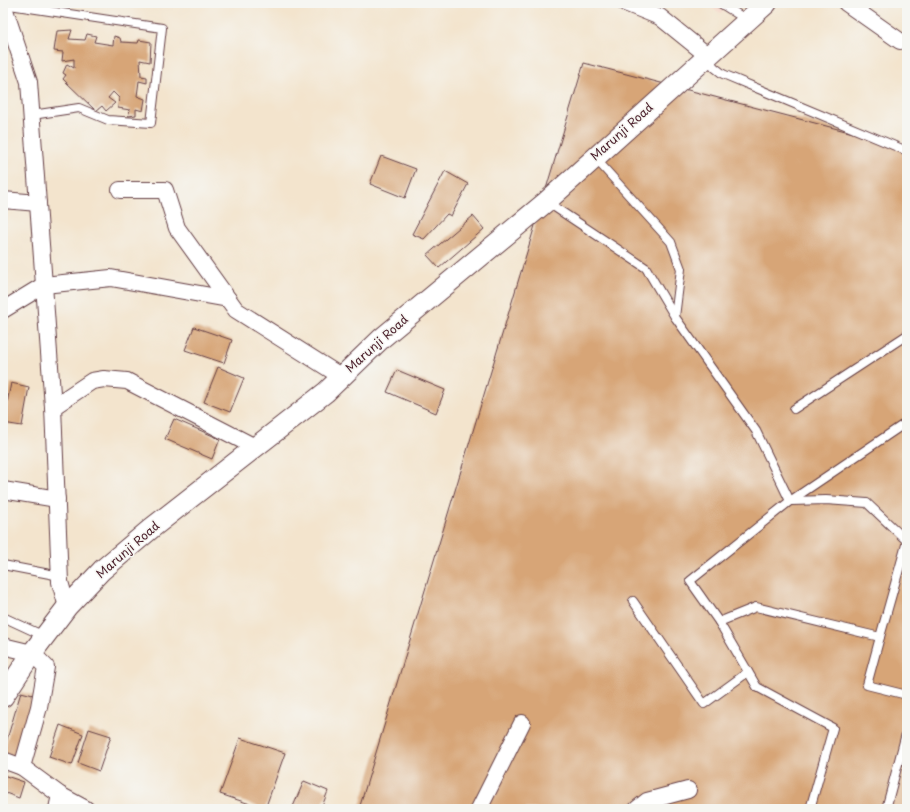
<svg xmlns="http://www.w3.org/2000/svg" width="910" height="812" font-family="'Playpen Sans',sans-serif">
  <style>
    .built { fill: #f5d2c3 }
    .building { fill: #d7a577 }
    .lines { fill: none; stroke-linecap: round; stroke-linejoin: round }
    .service-casing { stroke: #633d43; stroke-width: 10 }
    .minor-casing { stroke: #633d43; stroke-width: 18 }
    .tertiary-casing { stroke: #633d43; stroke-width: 22 }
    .service { stroke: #fff; stroke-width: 8 }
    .minor { stroke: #fff; stroke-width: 16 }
    .tertiary { stroke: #fff; stroke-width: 20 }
    .labels { text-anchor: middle; stroke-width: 3; stroke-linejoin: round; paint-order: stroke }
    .street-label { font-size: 12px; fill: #4a1f2b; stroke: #f6f6f2 }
  </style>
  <rect width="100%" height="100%" fill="#f6f6f2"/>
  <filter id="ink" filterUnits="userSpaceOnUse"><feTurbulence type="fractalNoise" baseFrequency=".025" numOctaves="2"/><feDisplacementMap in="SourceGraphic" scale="8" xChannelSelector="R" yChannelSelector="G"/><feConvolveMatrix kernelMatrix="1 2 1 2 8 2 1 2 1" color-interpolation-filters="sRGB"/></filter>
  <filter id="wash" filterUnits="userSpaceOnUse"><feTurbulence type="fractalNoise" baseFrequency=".012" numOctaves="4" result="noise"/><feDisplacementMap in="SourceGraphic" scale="16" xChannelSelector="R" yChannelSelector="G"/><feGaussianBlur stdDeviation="0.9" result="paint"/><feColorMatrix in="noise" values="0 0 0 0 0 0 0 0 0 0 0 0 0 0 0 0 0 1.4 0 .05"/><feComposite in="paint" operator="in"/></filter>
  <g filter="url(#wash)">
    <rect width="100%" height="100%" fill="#f3e4cd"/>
    <polygon class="built" points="703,3 729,3 721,13"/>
    <g id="blocks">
      <g class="building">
        <polygon points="72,30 69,39 85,40 87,34 96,36 94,42 113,45 114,36 120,38 121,42 138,43 139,40 151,42 150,62 140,60 141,76 147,77 147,83 139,81 137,96 145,99 143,111 136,109 136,115 128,116 130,110 118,108 119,98 113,92 108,98 115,103 106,111 102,106 96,111 63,79 66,75 63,73 67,64 74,68 74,59 62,61 63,52 54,51 57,31"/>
        <polygon points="584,63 907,147 907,809 359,809"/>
        <polygon points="381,156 416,169 405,198 370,184"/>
        <polygon points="445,171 468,184 451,216 447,214 424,239 412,234"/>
        <polygon points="473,216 484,229 439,268 427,255"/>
        <polygon points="194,327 232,340 224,363 185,350"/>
        <polygon points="218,367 244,378 230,412 204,402"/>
        <polygon points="397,370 445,390 436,413 387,392"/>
        <polygon points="11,383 29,387 22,426 3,423"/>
        <polygon points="174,419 220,439 212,459 165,439"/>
        <polygon points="21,692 37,696 17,760 3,753"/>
        <polygon points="60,725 83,734 72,765 49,757"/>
        <polygon points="89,729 111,736 99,771 78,763"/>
        <polygon points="240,738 285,753 265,809 220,794"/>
        <polygon points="3,775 24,782 19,798 3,792"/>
        <polygon points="304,781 328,791 321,809 292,809"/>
      </g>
    </g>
  </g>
  <g filter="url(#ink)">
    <use href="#blocks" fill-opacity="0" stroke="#633d43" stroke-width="1"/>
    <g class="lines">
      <defs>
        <g id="service">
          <polyline points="720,3 747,20"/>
          <polyline points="3,4 162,28 151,123 108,120 79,108 32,115"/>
          <polyline points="708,57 714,67 723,74 907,151"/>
          <polyline points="595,158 671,242 681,269 675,317"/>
          <polyline points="547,202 646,268 675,317 756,431 790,501"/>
          <polyline points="794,409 907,335"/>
          <polyline points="3,565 60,576"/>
          <polyline points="633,601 704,704 748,672"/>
          <polyline points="3,617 44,636"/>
          <polyline points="719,622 756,607 880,637 907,541 867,503 826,500 791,501"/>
          <polyline points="880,637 867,685 907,695"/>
          <polyline points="810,809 833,728 757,687 719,622 690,581 790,501 907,422"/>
          <polyline points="886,809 907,730"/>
        </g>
        <g id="minor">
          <polyline points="625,3 660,17 707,55"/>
          <polyline points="846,3 900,41"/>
          <polyline points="3,4 29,82 53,407 60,582 67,607"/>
          <polyline points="120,190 165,190 177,228 236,310 342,377"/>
          <polyline points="3,200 38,203"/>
          <polyline points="3,310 44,285 111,278 228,299"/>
          <polyline points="53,407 92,381 104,379 127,381 255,447"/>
          <polyline points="3,490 57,499"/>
          <polyline points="3,646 32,653 46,667 39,707 22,767 60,795 86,809"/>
          <polyline points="3,760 22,767"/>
          <polyline points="57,809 60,795"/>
          <polyline points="479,809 522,723"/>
          <polyline points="637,809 647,801 688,790"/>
        </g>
        <polyline id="tertiary" points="3,697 32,653 67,607 102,570 153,527 326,392 382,338 546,202 767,3"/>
      </defs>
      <use href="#service" class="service-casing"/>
      <use href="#minor" class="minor-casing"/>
      <use href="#tertiary" class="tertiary-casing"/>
      <use href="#service" class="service"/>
      <use href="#minor" class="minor"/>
      <use href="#tertiary" class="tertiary"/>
    </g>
  </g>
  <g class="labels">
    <g class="street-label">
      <text transform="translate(622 132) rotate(-42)" y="4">Marunji Road</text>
      <text transform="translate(377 344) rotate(-42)" y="4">Marunji Road</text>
      <text transform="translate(128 550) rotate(-41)" y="4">Marunji Road</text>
    </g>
  </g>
  <rect width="910" height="812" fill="none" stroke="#f6f6f2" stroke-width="16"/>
</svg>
